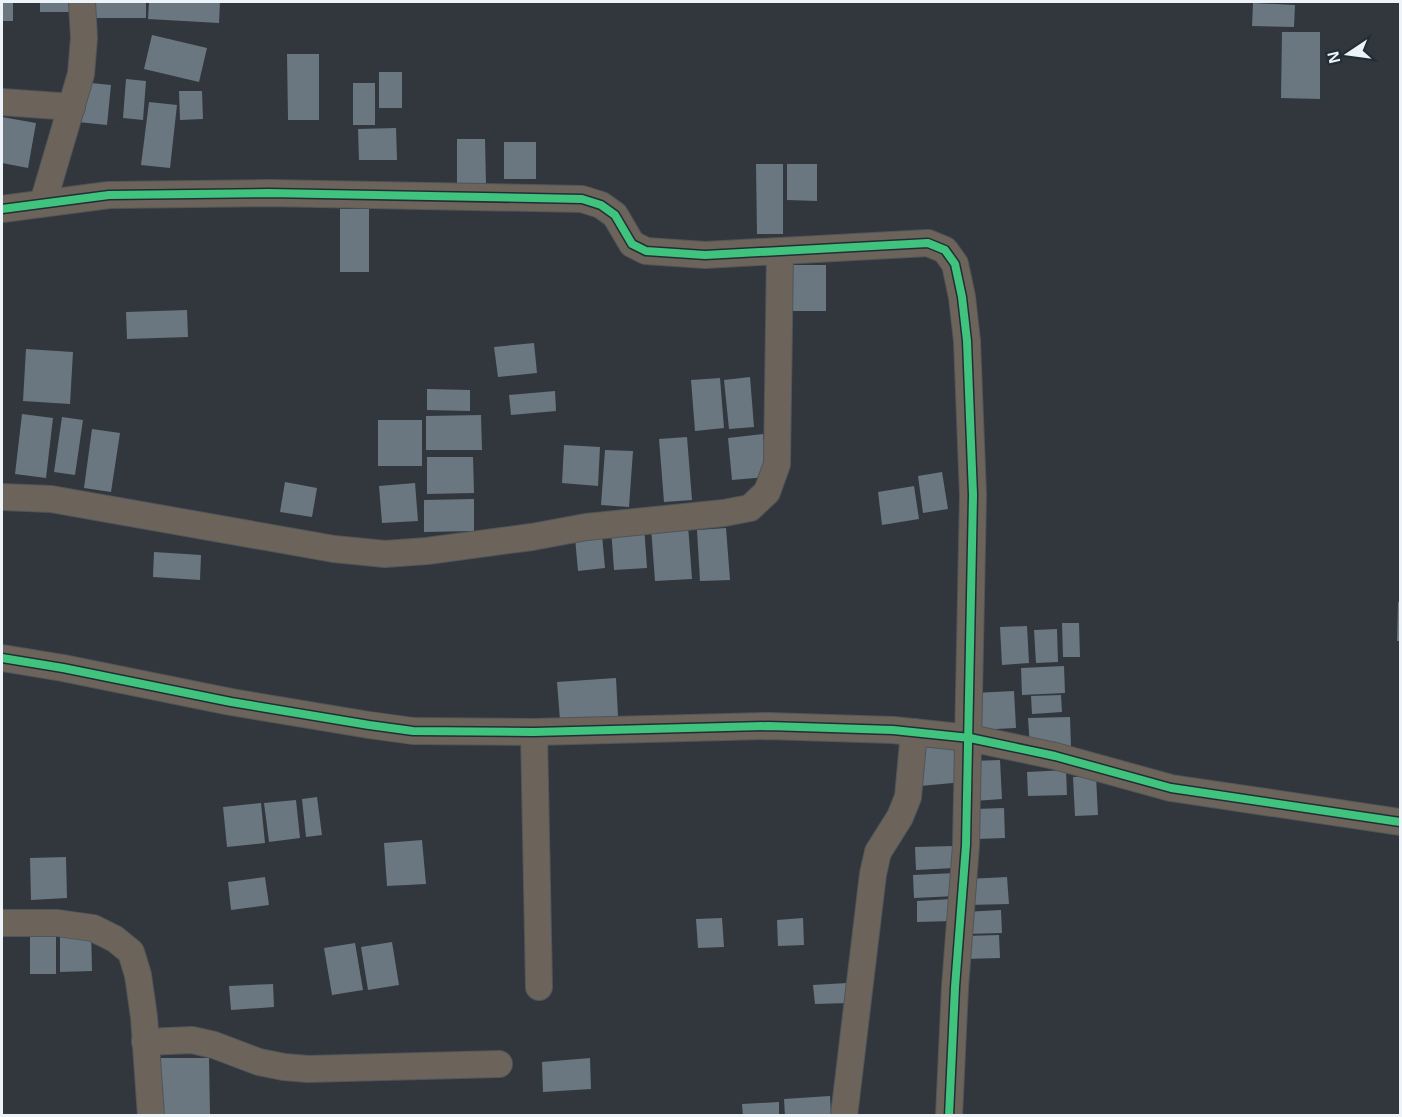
<svg xmlns="http://www.w3.org/2000/svg" width="1402" height="1117" font-family="Helvetica,sans-serif">
  <style>
    .building { fill: #6a7680 }
    .lines { fill: none; stroke-linecap: round; stroke-linejoin: round }
    .minor-casing { stroke: #50555a; stroke-width: 28 }
    .minor { stroke: #6c645a; stroke-width: 26 }
    .cycleway-casing { stroke: #222e37; stroke-width: 11 }
    .cycleway { stroke: #40c37c; stroke-width: 8 }
  </style>
  <rect width="100%" height="100%" fill="#31373d"/>
  <g class="building">
    <rect x="2" y="2" width="11" height="19"/>
    <rect x="40" y="2" width="33" height="10"/>
    <rect x="90" y="2" width="56" height="16"/>
    <polygon points="149,2 220,2 219,23 148,19"/>
    <polygon points="1253,3 1295,5 1294,27 1252,26"/>
    <polygon points="1282,32 1320,32 1320,99 1281,98"/>
    <polygon points="152,35 207,48 199,82 144,69"/>
    <polygon points="287,54 319,54 319,120 288,120"/>
    <rect x="379" y="72" width="23" height="36"/>
    <polygon points="126,79 146,81 143,120 123,118"/>
    <polygon points="81,82 111,85 107,125 78,122"/>
    <rect x="353" y="83" width="22" height="42"/>
    <polygon points="179,91 202,91 203,119 180,120"/>
    <polygon points="149,102 177,105 170,168 141,165"/>
    <polygon points="2,117 36,123 28,168 2,163"/>
    <polygon points="396,128 397,160 359,160 358,129"/>
    <polygon points="457,139 485,139 486,184 457,185"/>
    <rect x="504" y="142" width="32" height="37"/>
    <polygon points="756,164 783,164 783,234 757,234"/>
    <polygon points="787,164 817,164 817,201 787,200"/>
    <rect x="340" y="209" width="29" height="63"/>
    <rect x="787" y="265" width="39" height="46"/>
    <polygon points="187,310 188,337 127,339 126,312"/>
    <polygon points="534,343 537,373 498,377 494,347"/>
    <polygon points="26,349 73,352 70,404 23,401"/>
    <polygon points="750,377 754,427 729,429 724,380"/>
    <polygon points="720,378 724,428 695,431 691,380"/>
    <polygon points="427,389 470,390 470,411 427,410"/>
    <polygon points="555,391 556,411 511,415 509,395"/>
    <polygon points="22,414 53,418 46,478 15,474"/>
    <polygon points="481,415 482,450 426,450 426,416"/>
    <polygon points="62,417 83,420 75,475 54,472"/>
    <rect x="378" y="420" width="44" height="46"/>
    <polygon points="92,429 120,433 111,492 84,488"/>
    <polygon points="763,434 767,477 732,480 728,438"/>
    <polygon points="687,437 692,500 664,502 659,439"/>
    <polygon points="564,445 600,447 598,486 562,483"/>
    <polygon points="605,450 633,451 629,507 601,505"/>
    <polygon points="427,457 473,457 474,493 427,494"/>
    <polygon points="942,472 948,509 923,513 918,476"/>
    <polygon points="285,482 317,488 312,517 280,512"/>
    <polygon points="415,483 418,521 382,523 379,486"/>
    <polygon points="914,486 919,519 882,525 878,492"/>
    <polygon points="474,499 474,531 424,532 424,500"/>
    <polygon points="644,525 647,568 614,570 611,528"/>
    <polygon points="688,525 692,579 655,581 651,527"/>
    <polygon points="726,528 730,580 700,581 697,530"/>
    <polygon points="602,535 605,568 578,571 575,538"/>
    <polygon points="154,552 201,555 200,580 153,577"/>
    <polygon points="1398,602 1400,602 1400,641 1397,641"/>
    <polygon points="1062,623 1079,623 1080,657 1063,657"/>
    <polygon points="1027,626 1029,663 1002,665 1000,627"/>
    <polygon points="1057,629 1058,662 1036,663 1034,630"/>
    <polygon points="1064,666 1065,693 1022,695 1021,668"/>
    <polygon points="616,678 618,716 560,720 557,682"/>
    <polygon points="1014,691 1016,728 976,730 974,693"/>
    <polygon points="1061,695 1062,712 1032,714 1031,696"/>
    <polygon points="1070,717 1071,747 1030,748 1028,718"/>
    <polygon points="960,744 964,782 920,786 916,747"/>
    <polygon points="1000,760 1002,799 974,801 972,761"/>
    <polygon points="1066,770 1067,795 1028,796 1027,772"/>
    <polygon points="1096,776 1098,815 1075,816 1073,777"/>
    <polygon points="317,797 322,835 306,837 302,799"/>
    <polygon points="296,800 300,838 269,842 264,803"/>
    <polygon points="261,803 265,843 227,847 223,807"/>
    <polygon points="1004,808 1005,838 977,839 975,809"/>
    <polygon points="422,840 426,884 387,886 384,843"/>
    <polygon points="953,846 954,868 916,870 915,847"/>
    <polygon points="66,857 67,898 31,900 30,858"/>
    <polygon points="955,873 956,896 914,898 913,875"/>
    <polygon points="265,877 269,905 231,910 228,882"/>
    <polygon points="1007,877 1009,904 968,905 967,879"/>
    <polygon points="951,899 952,921 917,922 917,901"/>
    <polygon points="1001,910 1002,933 964,934 963,912"/>
    <polygon points="722,918 724,947 698,948 696,919"/>
    <polygon points="803,918 804,945 778,946 777,920"/>
    <rect x="30" y="929" width="26" height="45"/>
    <polygon points="60,929 91,929 92,971 60,972"/>
    <polygon points="999,935 1000,958 965,959 964,936"/>
    <polygon points="392,942 399,985 368,990 361,947"/>
    <polygon points="355,943 363,990 332,995 324,948"/>
    <polygon points="847,983 849,1003 815,1004 813,985"/>
    <polygon points="273,984 274,1007 231,1010 229,986"/>
    <polygon points="161,1058 209,1058 210,1114 161,1115"/>
    <polygon points="590,1058 591,1089 543,1092 542,1062"/>
    <polygon points="830,1096 831,1116 785,1116 784,1099"/>
    <polygon points="779,1102 779,1116 743,1116 742,1104"/>
  </g>
  <g class="lines">
    <defs>
      <g id="minor">
        <polyline points="2,102 72,107"/>
        <polyline points="43,203 81,74 84,38 82,2"/>
        <polyline points="2,209 109,195 268,193 582,199 601,205 615,215 632,244 646,251 705,255 928,243 945,250 955,264 962,297 967,341 973,495 966,845 955,987 949,1116"/>
        <polyline points="2,497 51,499 334,549 385,554 427,551 532,537 586,527 724,513 750,508 767,492 777,464 780,252"/>
        <polyline points="2,658 63,668 231,702 369,725 413,731 534,732 768,726 893,730 970,738 1055,756 1171,788 1400,822"/>
        <polyline points="534,732 539,987"/>
        <polyline points="2,923 57,923 93,928 115,939 131,952 138,975 144,1017 151,1116"/>
        <polyline points="145,1042 192,1040 214,1045 259,1062 284,1067 308,1069 499,1064"/>
        <polyline points="844,1116 873,874 878,852 900,817 908,797 914,732"/>
      </g>
    </defs>
    <use href="#minor" class="minor-casing"/>
    <use href="#minor" class="minor"/>
    <defs>
      <g id="cycleway">
        <polyline points="2,209 109,195 268,193 582,199 601,205 615,215 632,244 646,251 705,255 928,243 945,250 955,264 962,297 967,341 973,495 966,845 955,987 949,1116"/>
        <polyline points="2,658 63,668 231,702 369,725 413,731 534,732 768,726 893,730 970,738 1055,756 1171,788 1400,822"/>
      </g>
    </defs>
    <use href="#cycleway" class="cycleway-casing"/>
    <use href="#cycleway" class="cycleway"/>
  </g>
  <rect width="1402" height="1117" fill="none" stroke="#ecf4fa" stroke-width="6"/>
  <g transform="translate(1348 54) rotate(257)" stroke="#222e37" stroke-width="4.5" paint-order="stroke">
  <path d="M0-4.5L10 22L0 15L-10 22Z" fill="#ecf4fa"/>
  <text y="-9" font-size="16" font-weight="bold" text-anchor="middle" fill="#ecf4fa">N</text>
  </g>
</svg>
